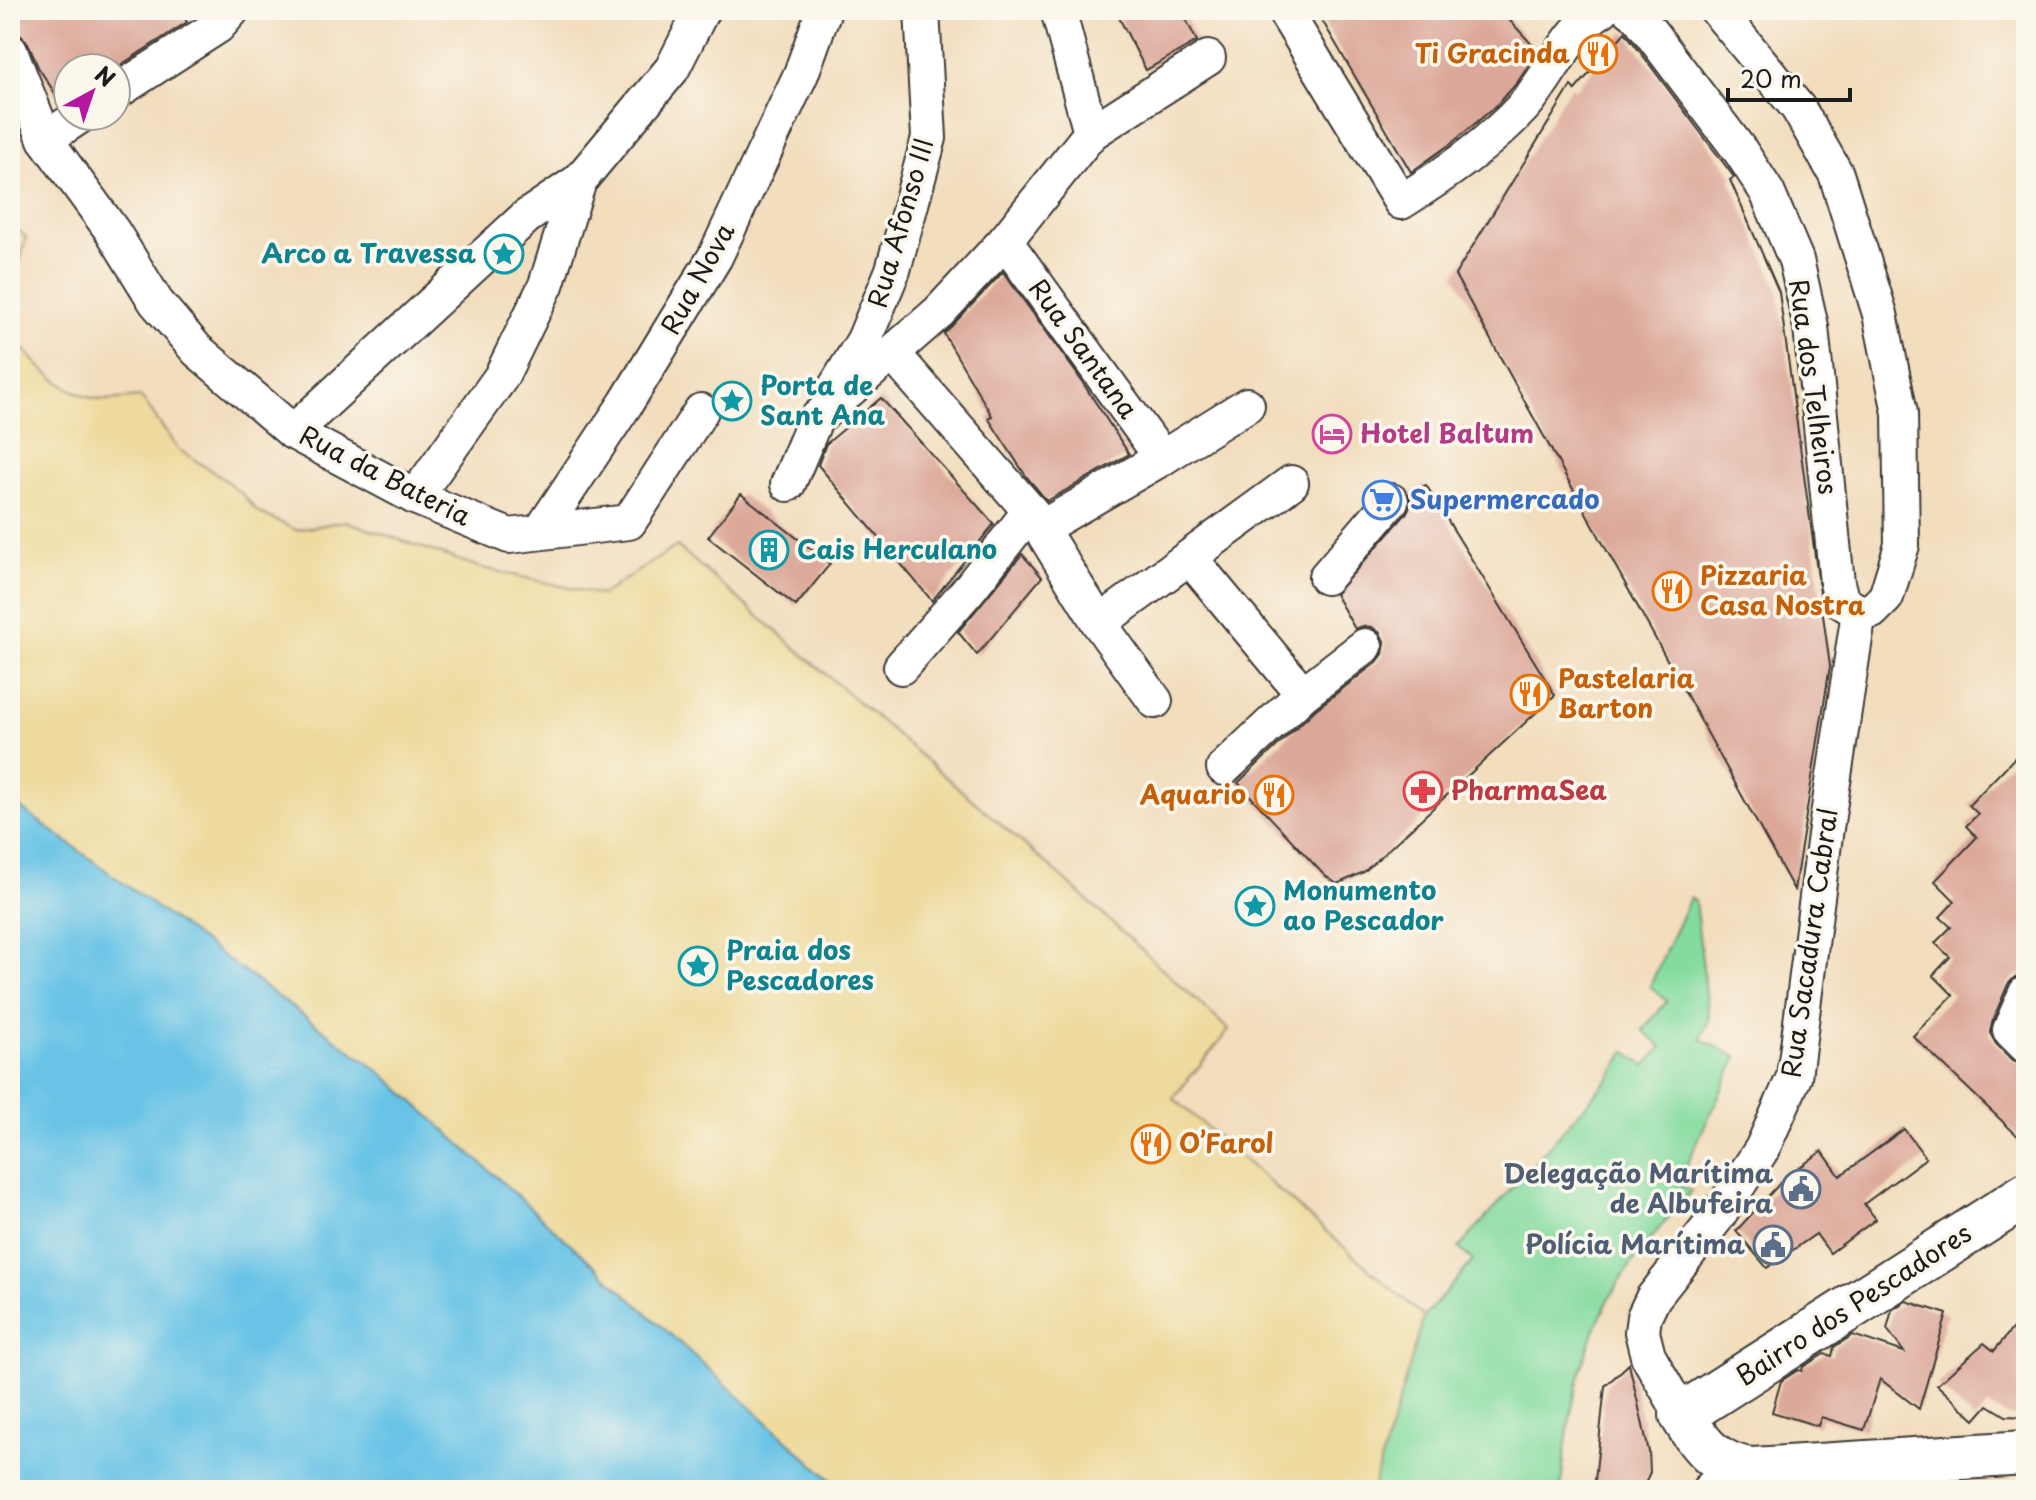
<svg xmlns="http://www.w3.org/2000/svg" width="2036" height="1500" font-family="'Playpen Sans',sans-serif">
  <style>
    .green { fill: #84db9f; stroke: #507c5e; stroke-width: 2 }
    .sand { fill: #eeda9e; stroke: #857b5d; stroke-width: 2 }
    .water { fill: #68c3e6; stroke: #427081; stroke-width: 2 }
    .building { fill: #dba899 }
    .lines { fill: none; stroke-linecap: round; stroke-linejoin: round }
    .street-casing { stroke: #3c3934; stroke-width: 38 }
    .secondary-casing { stroke: #3c3934; stroke-width: 48 }
    .street { stroke: #fff; stroke-width: 34 }
    .secondary { stroke: #fff; stroke-width: 44 }
    .labels { text-anchor: middle; stroke-width: 7; stroke-linejoin: round; paint-order: stroke }
    .food-label { font-size: 26px; font-weight: bold; fill: #c56008; stroke: #fbf7ec; text-anchor: start }
    .street-label { font-size: 26px; fill: #1c1c1c; stroke: #fbf7ec }
    .culture-label { font-size: 26px; font-weight: bold; fill: #0d838f; stroke: #fbf7ec; text-anchor: start }
    .hotel-label { font-size: 26px; font-weight: bold; fill: #b23c85; stroke: #fbf7ec; text-anchor: start }
    .shop-label { font-size: 26px; font-weight: bold; fill: #366cbe; stroke: #fbf7ec; text-anchor: start }
    .health-label { font-size: 26px; font-weight: bold; fill: #be3a42; stroke: #fbf7ec; text-anchor: start }
    .service-label { font-size: 26px; font-weight: bold; fill: #4e5e75; stroke: #fbf7ec; text-anchor: end }
  </style>
  <rect width="100%" height="100%" fill="#fbf7ec"/>
  <filter id="ink" filterUnits="userSpaceOnUse"><feTurbulence type="fractalNoise" baseFrequency=".0125" numOctaves="2"/><feDisplacementMap in="SourceGraphic" scale="16" xChannelSelector="R" yChannelSelector="G"/><feConvolveMatrix kernelMatrix="1 2 1 2 8 2 1 2 1" color-interpolation-filters="sRGB"/></filter>
  <filter id="wash" filterUnits="userSpaceOnUse"><feTurbulence type="fractalNoise" baseFrequency=".006" numOctaves="4" result="noise"/><feDisplacementMap in="SourceGraphic" scale="32" xChannelSelector="R" yChannelSelector="G"/><feGaussianBlur stdDeviation="1.8" result="paint"/><feColorMatrix in="noise" values="0 0 0 0 0 0 0 0 0 0 0 0 0 0 0 0 0 1.4 0 .05"/><feComposite in="paint" operator="in"/></filter>
  <g filter="url(#wash)">
    <rect width="100%" height="100%" fill="#f2ddbd"/>
    <path class="green" d="M1690,898L1695,901L1709,1019L1701,1039L1737,1057L1678,1183L1691,1191C1664,1224 1633,1256 1612,1294C1579,1352 1566,1424 1561,1490H1372L1424,1317L1473,1261L1459,1248L1611,1076L1626,1051L1645,1066L1662,1047L1643,1030L1667,1001L1650,986Z"/>
    <path class="sand" d="M10,223L26,237C22,256 10,301 11,317C13,353 69,398 103,400C115,400 129,398 141,397L178,449L221,477L242,494L258,512L296,530L345,521L482,568L601,595L677,546L1062,877L1229,1030L1173,1098L1424,1317L1372,1490H842L383,1074L10,800Z"/>
    <polygon class="water" points="10,800 383,1074 842,1490 10,1490"/>
    <g id="blocks">
      <g class="building">
        <polygon points="30,10 179,10 187,22 116,68 68,68 68,100 62,104 38,67 28,43 10,24"/>
        <polygon points="1115,10 1181,10 1197,41 1146,70"/>
        <polygon points="1316,10 1500,10 1538,51 1517,83 1496,106 1453,142 1411,172"/>
        <polygon points="1625,32 1734,177 1730,180 1779,292 1830,666 1794,890 1455,275 1571,86 1575,90"/>
        <polygon points="1003,272 1077,374 1129,454 1047,501 1026,476 988,418 992,416 944,334"/>
        <polygon points="881,398 994,524 932,601 818,465 826,444"/>
        <polygon points="1426,485 1555,695 1364,872 1337,884 1324,875 1238,783 1316,709 1377,662 1383,654 1385,643 1380,633 1372,627 1363,626 1355,629 1335,594 1406,514 1411,504 1409,493"/>
        <polygon points="741,494 830,564 796,606 708,537"/>
        <polygon points="1022,554 1042,577 977,655 958,632"/>
        <polygon points="2026,746 2026,973 2015,977 2008,984 1992,1022 1990,1033 1996,1044 2012,1060 2026,1065 2026,1144 1913,1036 1953,995 1933,975 1950,957 1935,943 1951,927 1940,917 1955,901 1935,881 1977,837 1966,826 1978,814 1969,805"/>
        <polygon points="1904,1129 1926,1158 1864,1204 1876,1219 1830,1253 1816,1234 1767,1268 1736,1231 1783,1180 1822,1151 1840,1176"/>
        <polygon points="1906,1301 1947,1314 1919,1409 1880,1379 1864,1430 1821,1417 1818,1426 1772,1412 1781,1381 1798,1370 1802,1371 1803,1367 1824,1354 1832,1356 1834,1347 1853,1335 1904,1352 1887,1329 1892,1310"/>
        <polygon points="2026,1312 2026,1417 2006,1416 1988,1405 1975,1420 1937,1385 1984,1343 1994,1351"/>
        <polygon points="1629,1364 1649,1452 1650,1472 1642,1490 1594,1490 1605,1386"/>
      </g>
    </g>
  </g>
  <g filter="url(#ink)">
    <use href="#blocks" fill-opacity="0" stroke="#3c3934" stroke-width="2"/>
    <g class="lines">
      <defs>
        <g id="street">
          <path d="M1284,10L1401,202C1444,175 1489,144 1524,106C1549,78 1570,27 1602,10"/>
          <polyline points="1630,10 1638,16 1741,152 1767,192 1796,260 1811,327 1837,583 1842,602 1859,612"/>
          <polyline points="1717,10 1798,108 1836,174 1880,314 1900,413 1902,545 1886,597 1872,611 1859,612"/>
          <polyline points="10,51 45,139 113,232 156,302 197,350 293,432 415,497 509,536 629,522 701,411"/>
          <polyline points="116,92 218,26 232,10"/>
          <polyline points="1091,133 1208,58"/>
          <polyline points="45,139 80,116"/>
          <polyline points="1005,241 1162,458"/>
          <polyline points="893,354 1030,511 1099,623 1155,701"/>
          <polyline points="830,396 864,340 893,270 929,138 922,10"/>
          <polyline points="293,432 526,217 579,181"/>
          <polyline points="788,484 815,420 939,312 1005,241 1091,133 1058,10"/>
          <polyline points="415,497 501,377 546,285 579,181 672,69 702,10"/>
          <polyline points="1041,528 1162,458 1247,405"/>
          <polyline points="541,531 626,403 715,257 801,74 824,10"/>
          <polyline points="1190,558 1303,694"/>
          <polyline points="1326,577 1391,501"/>
          <polyline points="1099,623 1291,483"/>
          <polyline points="901,667 970,588 1030,511"/>
          <polyline points="1224,768 1303,694 1365,646"/>
          <polyline points="2026,993 2010,1030 2026,1046"/>
          <polyline points="1682,1415 1648,1356 1642,1332 1644,1317 1653,1298 1717,1217 1762,1149 1794,1077 1825,835 1859,612"/>
          <polyline points="1709,1490 1733,1468"/>
        </g>
        <path id="secondary" d="M2026,1195L1682,1415C1700,1445 1715,1466 1752,1470L2026,1453"/>
      </defs>
      <use href="#street" class="street-casing"/>
      <use href="#secondary" class="secondary-casing"/>
      <use href="#street" class="street"/>
      <use href="#secondary" class="secondary"/>
    </g>
  </g>
  <defs>
    <symbol id="restaurant-ring" viewBox="-11 -11 22 22"><circle r="9.5" fill="#fbf7ec" stroke="#e8710a" stroke-width="1.5"/><path d="M-5-6h1v4h1v-4h1v4h1v-4h1v5L-1.5 .5V6h-2V.5L-5-1ZM5-6V6H3V1.5H1.5Q1.5-4 5-6Z" fill="#e8710a"/></symbol>
    <symbol id="sight-ring" viewBox="-11 -11 22 22"><circle r="9.5" fill="#fbf7ec" stroke="#0f9aa8" stroke-width="1.5"/><path d="M0-6L1.8-2.2L6-1.7L2.9 1.2L3.7 5.4L0 3.3L-3.7 5.4L-2.9 1.2L-6-1.7L-1.8-2.2Z" fill="#0f9aa8"/></symbol>
    <symbol id="hotel-ring" viewBox="-11 -11 22 22"><circle r="9.5" fill="#fbf7ec" stroke="#d1479c" stroke-width="1.5"/><path d="M-6-4.5h1.5V1H6V5H4.5V3h-9V5H-6ZM-4 0a1.8 1.8 0 1 1 3.6 0ZM.5 0V-2.5h3Q6-2.5 6 0Z" fill="#d1479c"/></symbol>
    <symbol id="supermarket-ring" viewBox="-11 -11 22 22"><circle r="9.5" fill="#fbf7ec" stroke="#3f7fe0" stroke-width="1.5"/><path d="M-6-5.5h2.5l.6 2H6L4.5 2H-2.5L-4.4-4H-6ZM-1.5 3.2a1.3 1.3 0 1 0 .1 0ZM3 3.2a1.3 1.3 0 1 0 .1 0Z" fill="#3f7fe0"/></symbol>
    <symbol id="building-ring" viewBox="-11 -11 22 22"><circle r="9.5" fill="#fbf7ec" stroke="#0f9aa8" stroke-width="1.5"/><path d="M-4-6H4V6H1V3H-1V6H-4ZM-2.5-4.3h1.7v1.8h-1.7ZM.8-4.3h1.7v1.8H.8ZM-2.5-1h1.7V.8h-1.7ZM.8-1h1.7V.8H.8Z" fill="#0f9aa8"/></symbol>
    <symbol id="pharmacy-ring" viewBox="-11 -11 22 22"><circle r="9.5" fill="#fbf7ec" stroke="#e0444e" stroke-width="1.5"/><path d="M-2-6h4v4h4v4h-4v4h-4v-4h-4v-4h4Z" fill="#e0444e"/></symbol>
    <symbol id="civic-ring" viewBox="-11 -11 22 22"><circle r="9.5" fill="#fbf7ec" stroke="#5c6f8a" stroke-width="1.5"/><path d="M-.6-6.5H3V-4.5H.6V-3L4-1V1h2V6H-6V1h2V-1L-.6-3ZM-1.2 2.5V6h2.4V2.5Z" fill="#5c6f8a"/></symbol>
  </defs>
  <g fill-rule="evenodd">
    <use href="#restaurant-ring" x="1576" y="32" width="44" height="44"/>
    <use href="#sight-ring" x="482" y="232" width="44" height="44"/>
    <use href="#sight-ring" x="710" y="379" width="44" height="44"/>
    <use href="#hotel-ring" x="1310" y="412" width="44" height="44"/>
    <use href="#supermarket-ring" x="1360" y="478" width="44" height="44"/>
    <use href="#building-ring" x="747" y="528" width="44" height="44"/>
    <use href="#restaurant-ring" x="1650" y="569" width="44" height="44"/>
    <use href="#restaurant-ring" x="1508" y="672" width="44" height="44"/>
    <use href="#pharmacy-ring" x="1401" y="769" width="44" height="44"/>
    <use href="#restaurant-ring" x="1252" y="773" width="44" height="44"/>
    <use href="#sight-ring" x="1233" y="884" width="44" height="44"/>
    <use href="#sight-ring" x="676" y="944" width="44" height="44"/>
    <use href="#restaurant-ring" x="1129" y="1122" width="44" height="44"/>
    <use href="#civic-ring" x="1779" y="1167" width="44" height="44"/>
    <use href="#civic-ring" x="1751" y="1223" width="44" height="44"/>
  </g>
  <g class="labels">
    <g class="food-label">
      <text x="1570" y="63" text-anchor="end">Ti Gracinda</text>
      <text x="1700" y="585">Pizzaria<tspan x="1700" dy="30">Casa Nostra</tspan></text>
      <text x="1558" y="688">Pastelaria<tspan x="1558" dy="30">Barton</tspan></text>
      <text x="1246" y="804" text-anchor="end">Aquario</text>
      <text x="1179" y="1153">O’Farol</text>
    </g>
    <g class="street-label">
      <text transform="translate(901 223) rotate(-74)" y="9">Rua Afonso III</text>
      <text transform="translate(698 279) rotate(-61)" y="9">Rua Nova</text>
      <text transform="translate(1083 349) rotate(54)" y="9">Rua Santana</text>
      <text transform="translate(1813 387) rotate(82)" y="9">Rua dos Telheiros</text>
      <text transform="translate(385 476) rotate(27)" y="9">Rua da Bateria</text>
      <text transform="translate(1810 943) rotate(-82)" y="9">Rua Sacadura Cabral</text>
      <text transform="translate(1854 1305) rotate(-33)" y="9">Bairro dos Pescadores</text>
    </g>
    <g class="culture-label">
      <text x="476" y="263" text-anchor="end">Arco a Travessa</text>
      <text x="760" y="395">Porta de<tspan x="760" dy="30">Sant Ana</tspan></text>
      <text x="797" y="559">Cais Herculano</text>
      <text x="1283" y="900">Monumento<tspan x="1283" dy="30">ao Pescador</tspan></text>
      <text x="726" y="960">Praia dos<tspan x="726" dy="30">Pescadores</tspan></text>
    </g>
    <g class="hotel-label">
      <text x="1360" y="443">Hotel Baltum</text>
    </g>
    <g class="shop-label">
      <text x="1410" y="509">Supermercado</text>
    </g>
    <g class="health-label">
      <text x="1451" y="800">PharmaSea</text>
    </g>
    <g class="service-label">
      <text x="1773" y="1183">Delegação Marítima<tspan x="1773" dy="30">de Albufeira</tspan></text>
      <text x="1745" y="1254">Polícia Marítima</text>
    </g>
  </g>
  <rect width="2036" height="1500" fill="none" stroke="#fbf7ec" stroke-width="40"/>
  <g transform="translate(92 92) rotate(40)"><circle r="38" fill="#fbf7ec" stroke="#a29f99" stroke-width="2"/>
  <path d="M0-6L14 30L0 20L-14 30Z" fill="#b5179e"/>
  <text y="-12" font-size="22" font-weight="bold" text-anchor="middle" fill="#1c1c1c">N</text>
  </g>
  <path d="M1728 88v12h122v-12" fill="none" stroke="#1c1c1c" stroke-width="4"/>
  <text x="1740" y="88" font-size="24" fill="#1c1c1c" stroke="#fbf7ec" stroke-width="6" paint-order="stroke">20 m</text>
</svg>
